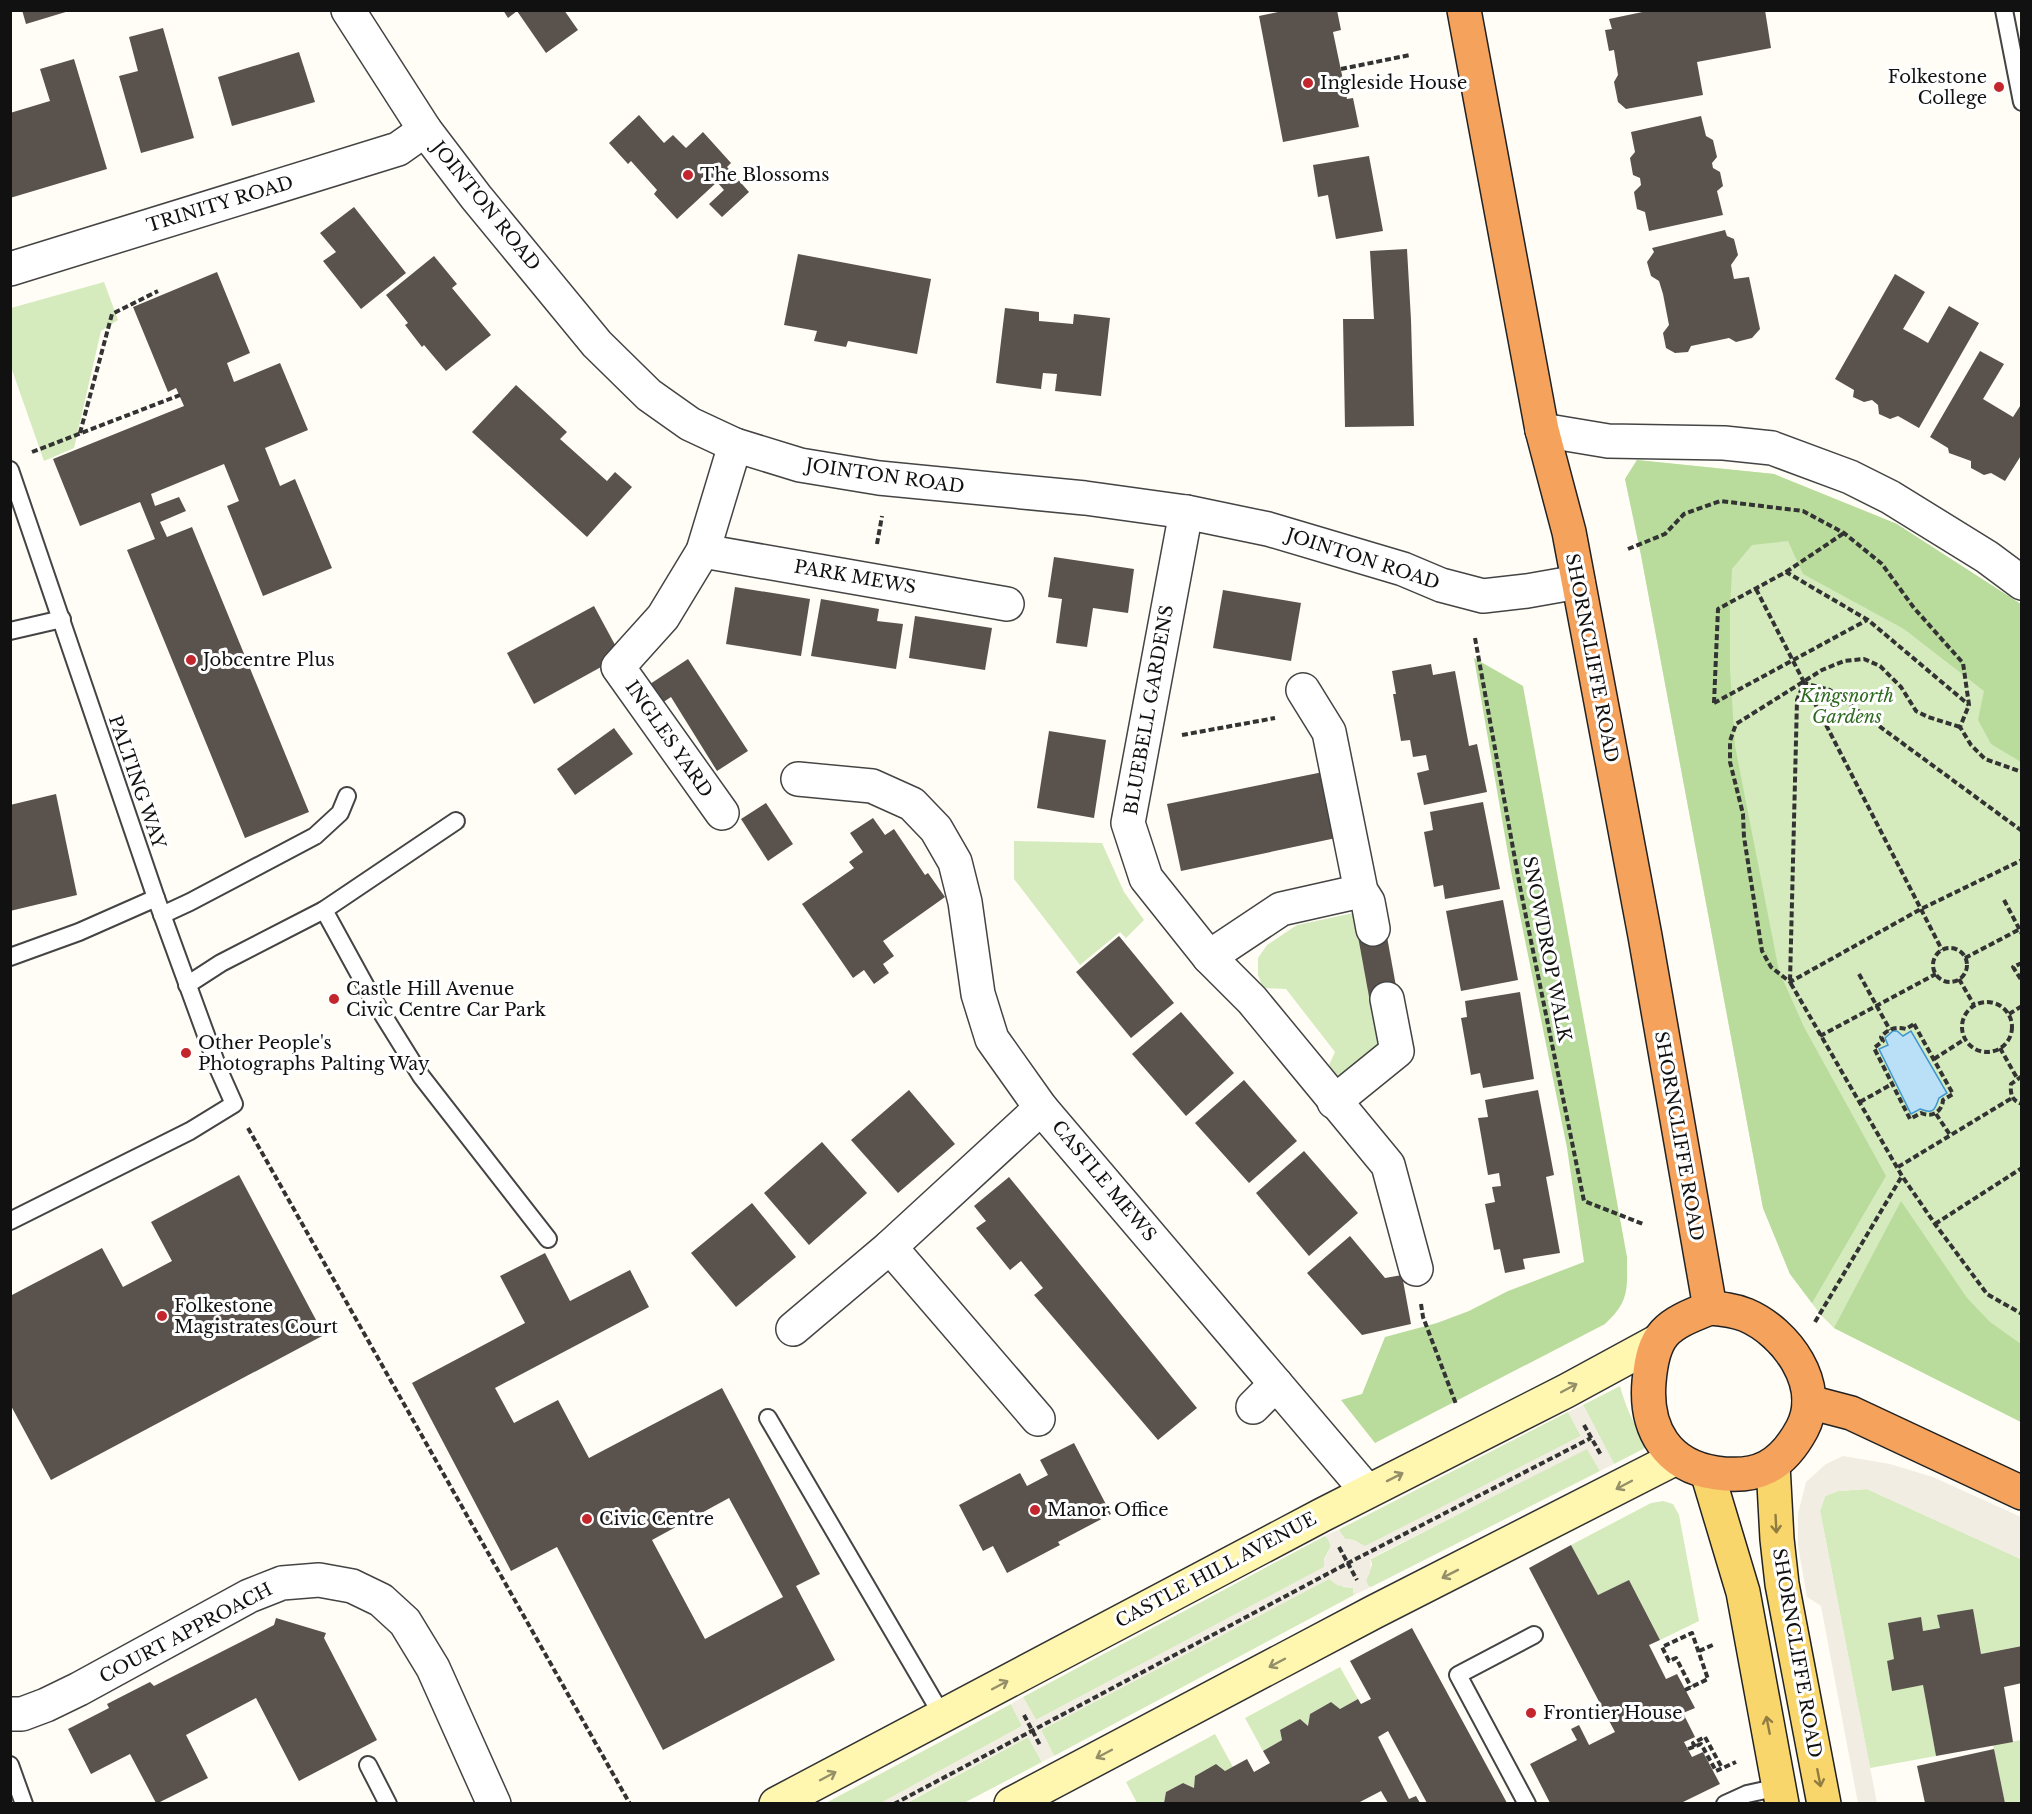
<svg xmlns="http://www.w3.org/2000/svg" width="2032" height="1814" font-family="'Libre Baskerville',serif">
  <style>
    .green { fill: #d5ebbd }
    .forest { fill: #b9dc9c }
    .plaza { fill: #f1ede2 }
    .water { fill: #b9e0f7; stroke: #3f96cf; stroke-width: 1.5 }
    .building { fill: #5a524d; fill-rule: evenodd }
    .lines { fill: none; stroke-linecap: round; stroke-linejoin: round }
    .lane-casing { stroke: #444; stroke-width: 20 }
    .street-casing { stroke: #444; stroke-width: 36 }
    .secondary-casing { stroke: #333; stroke-width: 36 }
    .primary-casing { stroke: #222; stroke-width: 36 }
    .highway-casing { stroke: #222; stroke-width: 36 }
    .path { stroke: #333; stroke-width: 4; stroke-dasharray: 6 3; stroke-linecap: butt }
    .lane { stroke: #fff; stroke-width: 16 }
    .street { stroke: #fff; stroke-width: 33 }
    .secondary { stroke: #fff6b0; stroke-width: 33 }
    .primary { stroke: #f9d66b; stroke-width: 33 }
    .highway { stroke: #f5a25d; stroke-width: 33 }
    .oneway { stroke: #948f68 }
    .oneway2 { stroke: #917d42 }
    .poi-dot { fill: #c4262e; stroke: #fff; stroke-width: 2 }
    .labels { text-anchor: middle; stroke-width: 6; stroke-linejoin: round; paint-order: stroke }
    .poi-label { font-size: 18px; fill: #111; stroke: #fff; text-anchor: start }
    .street-label { font-size: 18px; fill: #111; stroke: #fff }
    .park-label { font-size: 18px; font-style: italic; fill: #2f6b1f; stroke: #fff }
  </style>
  <rect width="100%" height="100%" fill="#fffdf5"/>
  <g class="green">
    <polygon points="104,282 118,320 101,331 74,448 44,461 11,367 11,308"/>
    <polygon points="1637,460 1774,474 1897,524 2021,617 2021,1422 1834,1328 1820,1314 1790,1274 1763,1208 1641,555 1625,479"/>
    <polygon points="1014,841 1102,843 1124,892 1144,920 1126,938 1120,932 1080,965 1014,879"/>
    <polygon points="1358,912 1386,1039 1348,1073 1336,1075 1329,1065 1335,1052 1286,989 1263,988 1258,975 1258,958 1267,945 1297,925"/>
    <path d="M1620,1386C1627,1411 1634,1425 1649,1446L1614,1464L1583,1405Z"/>
    <polygon points="1568,1412 1581,1436 1365,1547 1354,1540 1345,1539 1340,1532 1340,1529"/>
    <polygon points="1587,1448 1600,1471 1371,1587 1368,1586 1366,1580 1372,1565 1371,1559"/>
    <polygon points="1867,1489 2021,1559 2021,1646 1981,1654 1972,1609 1940,1628 1923,1631 1894,1659 1887,1661 1892,1690 1923,1685 1936,1756 1870,1768 1820,1511 1825,1496 1838,1491"/>
    <polygon points="1663,1501 1673,1504 1679,1515 1699,1621 1660,1640 1629,1580 1598,1595 1571,1545 1651,1503"/>
    <polygon points="1325,1536 1328,1539 1331,1546 1324,1559 1325,1567 1036,1720 1023,1697"/>
    <polygon points="1330,1578 1344,1587 1353,1588 1354,1595 1054,1756 1041,1730"/>
    <polygon points="1340,1667 1358,1699 1340,1709 1331,1702 1310,1714 1308,1726 1300,1720 1280,1730 1282,1740 1263,1751 1245,1718"/>
    <polygon points="1011,1704 1022,1726 881,1803 824,1804"/>
    <polygon points="1215,1734 1233,1767 1225,1771 1216,1764 1195,1776 1194,1788 1183,1783 1166,1792 1164,1803 1137,1803 1126,1782"/>
    <polygon points="1028,1737 1042,1762 964,1803 905,1804"/>
    <polygon points="2021,1740 2021,1803 2005,1803 1993,1745"/>
  </g>
  <g class="forest">
    <polygon points="1637,460 1774,474 1897,524 2021,604 2021,762 1991,744 1978,720 1984,691 1904,629 1803,574 1788,541 1752,545 1732,569 1730,610 1730,670 1735,746 1779,971 1804,1027 1886,1176 1812,1303 1790,1274 1763,1208 1641,555 1625,479"/>
    <path d="M1474,658L1523,686L1627,1257C1627,1289 1630,1301 1605,1324L1375,1443L1341,1400L1362,1394L1385,1337L1437,1323L1469,1311L1508,1291L1584,1262L1567,1148L1511,871Z"/>
    <polygon points="1901,1201 1967,1298 1990,1322 2021,1344 2021,1422 1834,1328"/>
  </g>
  <g class="plaza">
    <polygon points="1583,1405 1614,1464 1600,1471 1587,1449 1371,1558 1370,1573 1366,1580 1368,1586 1371,1587 1354,1595 1353,1588 1337,1585 1329,1579 1041,1730 1054,1756 1042,1762 1028,1737 905,1803 881,1803 1022,1726 1011,1704 1016,1701 1023,1697 1036,1720 1324,1567 1324,1560 1331,1546 1328,1539 1325,1536 1331,1533 1340,1529 1340,1532 1345,1539 1354,1540 1365,1546 1581,1436 1568,1412"/>
    <polygon points="1843,1456 1890,1464 1933,1477 2021,1517 2021,1559 1867,1489 1838,1491 1825,1496 1820,1511 1877,1803 1858,1803 1821,1606 1807,1597 1798,1546 1798,1514 1806,1482 1826,1464"/>
  </g>
  <path class="water" d="M1893,1031H1897L1903,1036L1911,1031L1947,1093L1939,1098C1935,1108 1935,1115 1920,1109L1911,1114L1879,1049L1888,1045L1885,1038Z"/>
  <g class="building">
    <polygon points="22,10 69,10 69,11 26,24"/>
    <polygon points="503,10 564,10 578,30 546,53 517,11 508,18"/>
    <polygon points="1287,10 1337,10 1341,30 1333,32 1347,99 1353,98 1359,127 1283,142 1259,16"/>
    <polygon points="1652,10 1765,10 1771,48 1697,62 1703,95 1626,109 1618,102 1614,82 1618,75 1614,50 1609,51 1605,30 1612,29 1609,19"/>
    <polygon points="163,28 194,138 141,153 119,76 138,71 129,37"/>
    <polygon points="299,52 315,102 232,126 218,77"/>
    <polygon points="74,59 107,169 10,198 10,113 50,101 40,69"/>
    <polygon points="639,115 664,143 673,135 686,148 703,132 731,163 727,167 749,192 722,217 709,204 724,190 717,182 677,219 654,194 657,190 631,161 628,164 609,143"/>
    <polygon points="1701,116 1706,136 1713,140 1717,157 1712,163 1713,168 1720,172 1723,186 1717,191 1723,215 1649,231 1645,212 1637,209 1634,192 1641,185 1640,178 1633,175 1630,158 1635,152 1631,132"/>
    <polygon points="1369,156 1383,231 1336,239 1328,195 1318,197 1313,165"/>
    <polygon points="354,207 406,273 361,309 323,261 336,252 320,233"/>
    <polygon points="1725,230 1727,236 1734,239 1738,255 1731,265 1734,279 1749,277 1760,329 1752,338 1736,342 1729,338 1691,346 1688,352 1675,353 1666,348 1663,333 1669,325 1663,294 1659,281 1651,276 1647,262 1654,252 1652,248"/>
    <polygon points="1407,249 1411,320 1414,426 1345,427 1343,319 1374,319 1370,251"/>
    <polygon points="798,254 931,279 917,354 848,341 846,347 814,341 817,331 784,325"/>
    <polygon points="434,256 457,284 452,288 491,335 446,371 424,345 422,347 405,325 408,323 386,295"/>
    <polygon points="217,272 250,353 227,363 234,382 280,363 308,430 265,448 280,486 295,479 332,568 263,596 227,506 239,501 224,464 151,494 155,506 179,497 186,511 160,522 167,537 192,527 309,812 245,838 127,550 155,539 140,502 80,526 53,459 184,406 176,388 168,392 133,307"/>
    <polygon points="1895,274 1925,292 1903,329 1916,336 1928,343 1949,306 1979,323 1919,428 1898,416 1890,419 1879,414 1878,405 1872,400 1864,402 1853,397 1854,390 1835,379"/>
    <polygon points="1005,308 1039,312 1039,321 1073,324 1074,314 1110,318 1101,396 1055,391 1057,374 1043,373 1041,389 996,383"/>
    <polygon points="1980,351 2004,364 1983,399 2013,417 2022,403 2022,454 2005,481 1991,473 1984,475 1971,468 1971,461 1949,453 1948,448 1930,437"/>
    <polygon points="516,385 567,432 560,439 607,481 615,472 632,487 587,537 472,432"/>
    <polygon points="1054,557 1134,569 1128,613 1093,608 1087,647 1056,643 1062,599 1048,597"/>
    <polygon points="735,587 810,599 801,656 726,644"/>
    <polygon points="1223,590 1301,603 1291,661 1213,648"/>
    <polygon points="821,599 879,609 877,621 903,624 896,669 811,656"/>
    <polygon points="594,606 621,656 534,704 507,653"/>
    <polygon points="915,616 992,628 985,670 909,658"/>
    <polygon points="688,659 748,751 717,771 671,697 659,705 647,686"/>
    <polygon points="1431,664 1433,675 1455,671 1469,746 1477,744 1487,792 1424,805 1417,773 1429,770 1426,755 1413,757 1410,740 1401,741 1393,694 1396,694 1392,671"/>
    <polygon points="614,728 633,754 575,795 557,769"/>
    <polygon points="1049,731 1106,740 1094,818 1037,808"/>
    <polygon points="1323,772 1336,838 1181,871 1167,804"/>
    <polygon points="56,794 77,895 10,911 10,805"/>
    <polygon points="1483,802 1500,889 1445,899 1443,885 1434,887 1424,832 1433,830 1430,812"/>
    <polygon points="766,803 793,844 768,861 741,819"/>
    <polygon points="873,818 885,835 894,829 925,875 928,873 945,897 883,941 894,956 883,964 889,973 874,984 864,970 853,978 802,904 854,868 849,862 863,852 850,833"/>
    <polygon points="1503,900 1518,980 1461,991 1446,911"/>
    <polygon points="1385,926 1398,997 1370,1002 1357,931"/>
    <polygon points="1119,936 1174,1003 1131,1038 1076,972"/>
    <polygon points="1520,992 1534,1079 1483,1088 1480,1073 1471,1075 1461,1018 1467,1017 1465,1001"/>
    <polygon points="1181,1012 1234,1073 1186,1116 1132,1054"/>
    <polygon points="1244,1080 1297,1141 1249,1183 1195,1123"/>
    <polygon points="909,1090 955,1144 898,1193 851,1140"/>
    <polygon points="1538,1090 1554,1175 1546,1177 1560,1253 1523,1259 1525,1269 1505,1273 1500,1249 1494,1250 1485,1204 1495,1202 1492,1187 1501,1186 1499,1173 1488,1175 1478,1118 1488,1117 1485,1100"/>
    <polygon points="822,1142 867,1193 809,1245 764,1193"/>
    <polygon points="1304,1151 1358,1213 1309,1256 1256,1193"/>
    <polygon points="239,1175 324,1335 51,1480 10,1404 10,1296 102,1248 123,1287 172,1261 151,1222"/>
    <polygon points="1009,1177 1197,1408 1158,1440 1034,1295 1043,1288 1021,1261 1010,1270 976,1228 986,1221 974,1206"/>
    <polygon points="752,1203 796,1257 736,1307 691,1253"/>
    <polygon points="1350,1236 1385,1278 1402,1275 1411,1324 1362,1335 1307,1273"/>
    <path d="M545,1253L570,1301L630,1270L649,1307L495,1388L514,1423L558,1400L589,1458L722,1388L820,1574L796,1586L835,1660L663,1750L557,1547L511,1571L412,1383L525,1323L500,1276ZM729,1498L783,1597L705,1639L652,1540Z"/>
    <polygon points="1074,1443 1111,1514 1058,1542 1060,1545 1007,1573 993,1546 983,1551 959,1505 1020,1473 1027,1486 1048,1475 1040,1460"/>
    <polygon points="1571,1545 1598,1595 1629,1580 1660,1640 1649,1645 1666,1679 1677,1674 1695,1708 1683,1713 1695,1737 1684,1742 1692,1757 1703,1752 1720,1784 1681,1803 1550,1803 1530,1764 1577,1740 1571,1729 1579,1725 1589,1745 1615,1732 1529,1568"/>
    <polygon points="1973,1609 1981,1654 2022,1646 2022,1683 2004,1687 2013,1742 1936,1756 1923,1685 1892,1691 1887,1661 1894,1659 1888,1623 1921,1617 1923,1631 1940,1628 1937,1615"/>
    <polygon points="276,1618 326,1633 324,1638 377,1740 299,1781 256,1698 186,1735 208,1778 158,1803 156,1803 130,1754 91,1774 68,1729 109,1708 107,1704 150,1682 154,1686 274,1625"/>
    <polygon points="1412,1628 1507,1803 1427,1803 1388,1731 1378,1737 1409,1799 1416,1796 1420,1803 1388,1803 1381,1791 1358,1803 1164,1803 1166,1792 1183,1783 1194,1788 1195,1776 1216,1764 1225,1771 1247,1759 1254,1772 1270,1763 1263,1751 1282,1740 1280,1730 1300,1719 1308,1726 1310,1714 1331,1702 1340,1709 1358,1699 1361,1704 1371,1699 1350,1661"/>
    <polygon points="1994,1749 2005,1803 1925,1803 1917,1766"/>
  </g>
  <g class="lines">
    <defs>
      <g id="lane">
        <polyline points="2004,10 2022,102"/>
        <polyline points="10,470 156,898 218,1068 234,1104 190,1131 10,1221"/>
        <polyline points="10,631 62,619"/>
        <polyline points="324,910 456,821"/>
        <polyline points="162,915 190,902 315,836 340,813 347,796"/>
        <polyline points="10,957 79,932 156,898"/>
        <polyline points="187,985 221,963 324,910 370,994 421,1076 548,1239"/>
        <polyline points="768,1418 942,1715"/>
        <polyline points="10,1765 24,1804"/>
        <polyline points="368,1765 388,1804"/>
        <polyline points="1527,1804 1458,1675 1534,1635"/>
        <polyline points="1725,1804 1747,1794 1779,1787"/>
      </g>
      <g id="street">
        <polyline points="348,10 425,130 476,197 597,344 649,395 690,424 735,445 800,465 879,478 1085,498 1186,512 1268,529 1403,569 1441,585 1483,596 1527,591 1578,582"/>
        <polyline points="10,269 398,149 425,130"/>
        <polyline points="1542,430 1608,441 1724,443 1772,448 1850,477 1890,497 1987,557 2022,583"/>
        <polyline points="1186,512 1128,823 1146,878 1209,957 1252,1000 1388,1165 1416,1269"/>
        <polyline points="703,551 1007,604"/>
        <polyline points="1303,690 1329,732 1361,891 1368,902 1373,929"/>
        <polyline points="798,779 872,786 912,804 936,829 955,862 965,902 978,994 992,1039 1041,1108 1367,1491"/>
        <polyline points="722,813 618,667 663,617 703,551 735,445"/>
        <polyline points="1209,957 1281,909 1361,891"/>
        <polyline points="1334,1102 1397,1051 1387,999"/>
        <polyline points="793,1329 890,1247"/>
        <polyline points="1253,1407 1276,1384"/>
        <polyline points="1038,1419 890,1247 1041,1108"/>
        <polyline points="10,1714 22,1714 46,1705 79,1689 249,1596 282,1583 319,1580 352,1586 381,1600 405,1622 433,1668 494,1804"/>
      </g>
      <g id="secondary">
        <polyline points="776,1804 1322,1515 1566,1391 1658,1341"/>
        <polyline points="1011,1804 1374,1612 1676,1458"/>
      </g>
      <g id="primary">
        <polyline points="1773,1465 1777,1539 1782,1584 1824,1804"/>
        <polyline points="1707,1472 1743,1592 1782,1804"/>
      </g>
      <g id="highway">
        <polyline points="1464,10 1542,430 1569,532 1645,936 1710,1308"/>
        <path d="M1710,1308C1722,1309 1734,1310 1746,1315C1786,1332 1825,1385 1802,1429C1782,1466 1758,1479 1716,1473C1667,1466 1645,1429 1649,1382C1653,1333 1666,1325 1710,1308Z"/>
        <polyline points="1809,1402 1851,1413 2022,1493"/>
      </g>
    </defs>
    <use href="#lane" class="lane-casing"/>
    <use href="#street" class="street-casing"/>
    <use href="#secondary" class="secondary-casing"/>
    <use href="#primary" class="primary-casing"/>
    <use href="#highway" class="highway-casing"/>
    <g class="path">
      <polyline points="1341,69 1410,55"/>
      <polyline points="80,433 112,314 158,291"/>
      <polyline points="32,452 180,395"/>
      <polyline points="877,544 882,516"/>
      <polyline points="1628,549 1665,534 1684,514 1720,501 1803,511 1844,533 1882,564 1914,608 1963,663 1969,705 1960,727 1971,745 1985,759 2022,772"/>
      <polyline points="1786,572 1844,533"/>
      <polyline points="1756,589 1942,950"/>
      <polyline points="1475,638 1520,887 1584,1201 1643,1224"/>
      <polyline points="1714,703 1718,609 1786,572 1868,620 1969,705"/>
      <polyline points="1714,703 1867,620"/>
      <polyline points="1960,727 1928,717 1916,711 1901,687 1880,666 1864,659 1844,661 1822,670 1736,724 1730,741 1730,762 1743,814 1744,837 1762,951 1771,967 1790,982 1921,909 2022,860"/>
      <polyline points="1182,735 1275,718"/>
      <polyline points="2022,831 1830,690 1804,683 1797,700 1790,982 1902,1176 1935,1224 1987,1294 2022,1314"/>
      <polyline points="2004,900 2022,934"/>
      <circle cx="1950" cy="965" r="17"/>
      <polyline points="1965,958 2022,928"/>
      <polyline points="2022,963 2013,967 2022,981"/>
      <polyline points="1859,974 1890,1030"/>
      <polyline points="1959,979 1974,1005"/>
      <circle cx="1987" cy="1027" r="25"/>
      <polyline points="2009,1014 2022,1006"/>
      <path d="M1914,1024L1953,1094L1943,1100C1942,1112 1932,1118 1921,1113L1910,1119L1874,1048L1883,1041L1881,1037C1888,1029 1895,1026 1906,1029Z"/>
      <polyline points="1820,1036 1936,974"/>
      <polyline points="2000,1048 2017,1078"/>
      <polyline points="1934,1059 1965,1039"/>
      <path d="M2022,1076L2011,1084C2010,1094 2012,1101 2022,1104"/>
      <polyline points="1860,1102 1892,1084"/>
      <polyline points="1936,1114 1950,1135"/>
      <polyline points="248,1128 630,1804"/>
      <polyline points="1898,1167 2012,1098"/>
      <polyline points="1935,1224 2022,1168"/>
      <polyline points="1421,1304 1423,1317 1456,1404"/>
      <polyline points="1815,1322 1902,1176"/>
      <polyline points="1584,1425 1601,1455"/>
      <polyline points="1339,1547 1357,1580"/>
      <polyline points="1699,1651 1715,1644"/>
      <polyline points="1685,1690 1708,1679 1692,1633 1662,1647 1669,1661 1676,1658 1691,1687"/>
      <polyline points="1024,1715 1040,1745"/>
      <polyline points="1695,1747 1693,1743 1705,1737 1722,1768"/>
      <polyline points="1688,1749 1701,1744 1716,1771 1736,1762"/>
      <polyline points="894,1804 1348,1563 1591,1438"/>
    </g>
    <use href="#lane" class="lane"/>
    <use href="#street" class="street"/>
    <use href="#secondary" class="secondary"/>
    <use href="#primary" class="primary"/>
    <use href="#highway" class="highway"/>
  </g>
  <defs><path id="oneway-shaft" d="M-6 0H5M1.5-3L5.5 0L1.5 3" fill="none" stroke-width="1.6" stroke-linecap="round" stroke-linejoin="round" transform="scale(1.5)"/></defs>
  <g class="oneway">
    <use href="#oneway-shaft" transform="translate(1569 1388) rotate(-28)"/>
    <use href="#oneway-shaft" transform="translate(1395 1477) rotate(-27)"/>
    <use href="#oneway-shaft" transform="translate(1624 1485) rotate(152)"/>
    <use href="#oneway-shaft" transform="translate(1450 1574) rotate(153)"/>
    <use href="#oneway-shaft" transform="translate(1277 1663) rotate(152)"/>
    <use href="#oneway-shaft" transform="translate(1000 1685) rotate(-28)"/>
    <use href="#oneway-shaft" transform="translate(1104 1754) rotate(152)"/>
    <use href="#oneway-shaft" transform="translate(828 1776) rotate(-28)"/>
  </g>
  <g class="oneway2">
    <use href="#oneway-shaft" transform="translate(1776 1524) rotate(87)"/>
    <use href="#oneway-shaft" transform="translate(1768 1725) rotate(-101)"/>
    <use href="#oneway-shaft" transform="translate(1819 1778) rotate(79)"/>
  </g>
  <g class="poi-dot">
    <circle cx="1308" cy="83" r="6"/>
    <circle cx="1999" cy="87" r="6"/>
    <circle cx="688" cy="175" r="6"/>
    <circle cx="191" cy="660" r="6"/>
    <circle cx="334" cy="999" r="6"/>
    <circle cx="186" cy="1053" r="6"/>
    <circle cx="162" cy="1316" r="6"/>
    <circle cx="1035" cy="1510" r="6"/>
    <circle cx="587" cy="1519" r="6"/>
    <circle cx="1531" cy="1713" r="6"/>
  </g>
  <g class="labels">
    <g class="poi-label">
      <text x="1987" y="83" text-anchor="end">Folkestone<tspan x="1987" dy="21">College</tspan></text>
      <text x="1320" y="89">Ingleside House</text>
      <text x="700" y="181">The Blossoms</text>
      <text x="203" y="666">Jobcentre Plus</text>
      <text x="346" y="995">Castle Hill Avenue<tspan x="346" dy="21">Civic Centre Car Park</tspan></text>
      <text x="198" y="1049">Other People's<tspan x="198" dy="21">Photographs Palting Way</tspan></text>
      <text x="174" y="1312">Folkestone<tspan x="174" dy="21">Magistrates Court</tspan></text>
      <text x="1047" y="1516">Manor Office</text>
      <text x="599" y="1525">Civic Centre</text>
      <text x="1543" y="1719">Frontier House</text>
    </g>
    <g class="street-label">
      <text transform="translate(220 204) rotate(-17)" y="6">TRINITY ROAD</text>
      <text transform="translate(486 206) rotate(51)" y="6">JOINTON ROAD</text>
      <text transform="translate(885 476) rotate(8)" y="6">JOINTON ROAD</text>
      <text transform="translate(1363 559) rotate(18)" y="6">JOINTON ROAD</text>
      <text transform="translate(855 577) rotate(10)" y="6">PARK MEWS</text>
      <text transform="translate(1592 658) rotate(79)" y="6">SHORNCLIFFE ROAD</text>
      <text transform="translate(1149 710) rotate(-80)" y="6">BLUEBELL GARDENS</text>
      <text transform="translate(669 739) rotate(55)" y="6">INGLES YARD</text>
      <text transform="translate(137 782) rotate(71)" y="6">PALTING WAY</text>
      <text transform="translate(1547 949) rotate(79)" y="6">SNOWDROP WALK</text>
      <text transform="translate(1679 1136) rotate(80)" y="6">SHORNCLIFFE ROAD</text>
      <text transform="translate(1104 1181) rotate(50)" y="6">CASTLE MEWS</text>
      <text transform="translate(1216 1570) rotate(-28)" y="6">CASTLE HILL AVENUE</text>
      <text transform="translate(186 1633) rotate(-28)" y="6">COURT APPROACH</text>
      <text transform="translate(1797 1653) rotate(80)" y="6">SHORNCLIFFE ROAD</text>
    </g>
    <g class="park-label">
      <text x="1847" y="702">Kingsnorth<tspan x="1847" dy="21">Gardens</tspan></text>
    </g>
  </g>
  <rect width="2032" height="1814" fill="none" stroke="#111111" stroke-width="24"/>
</svg>
